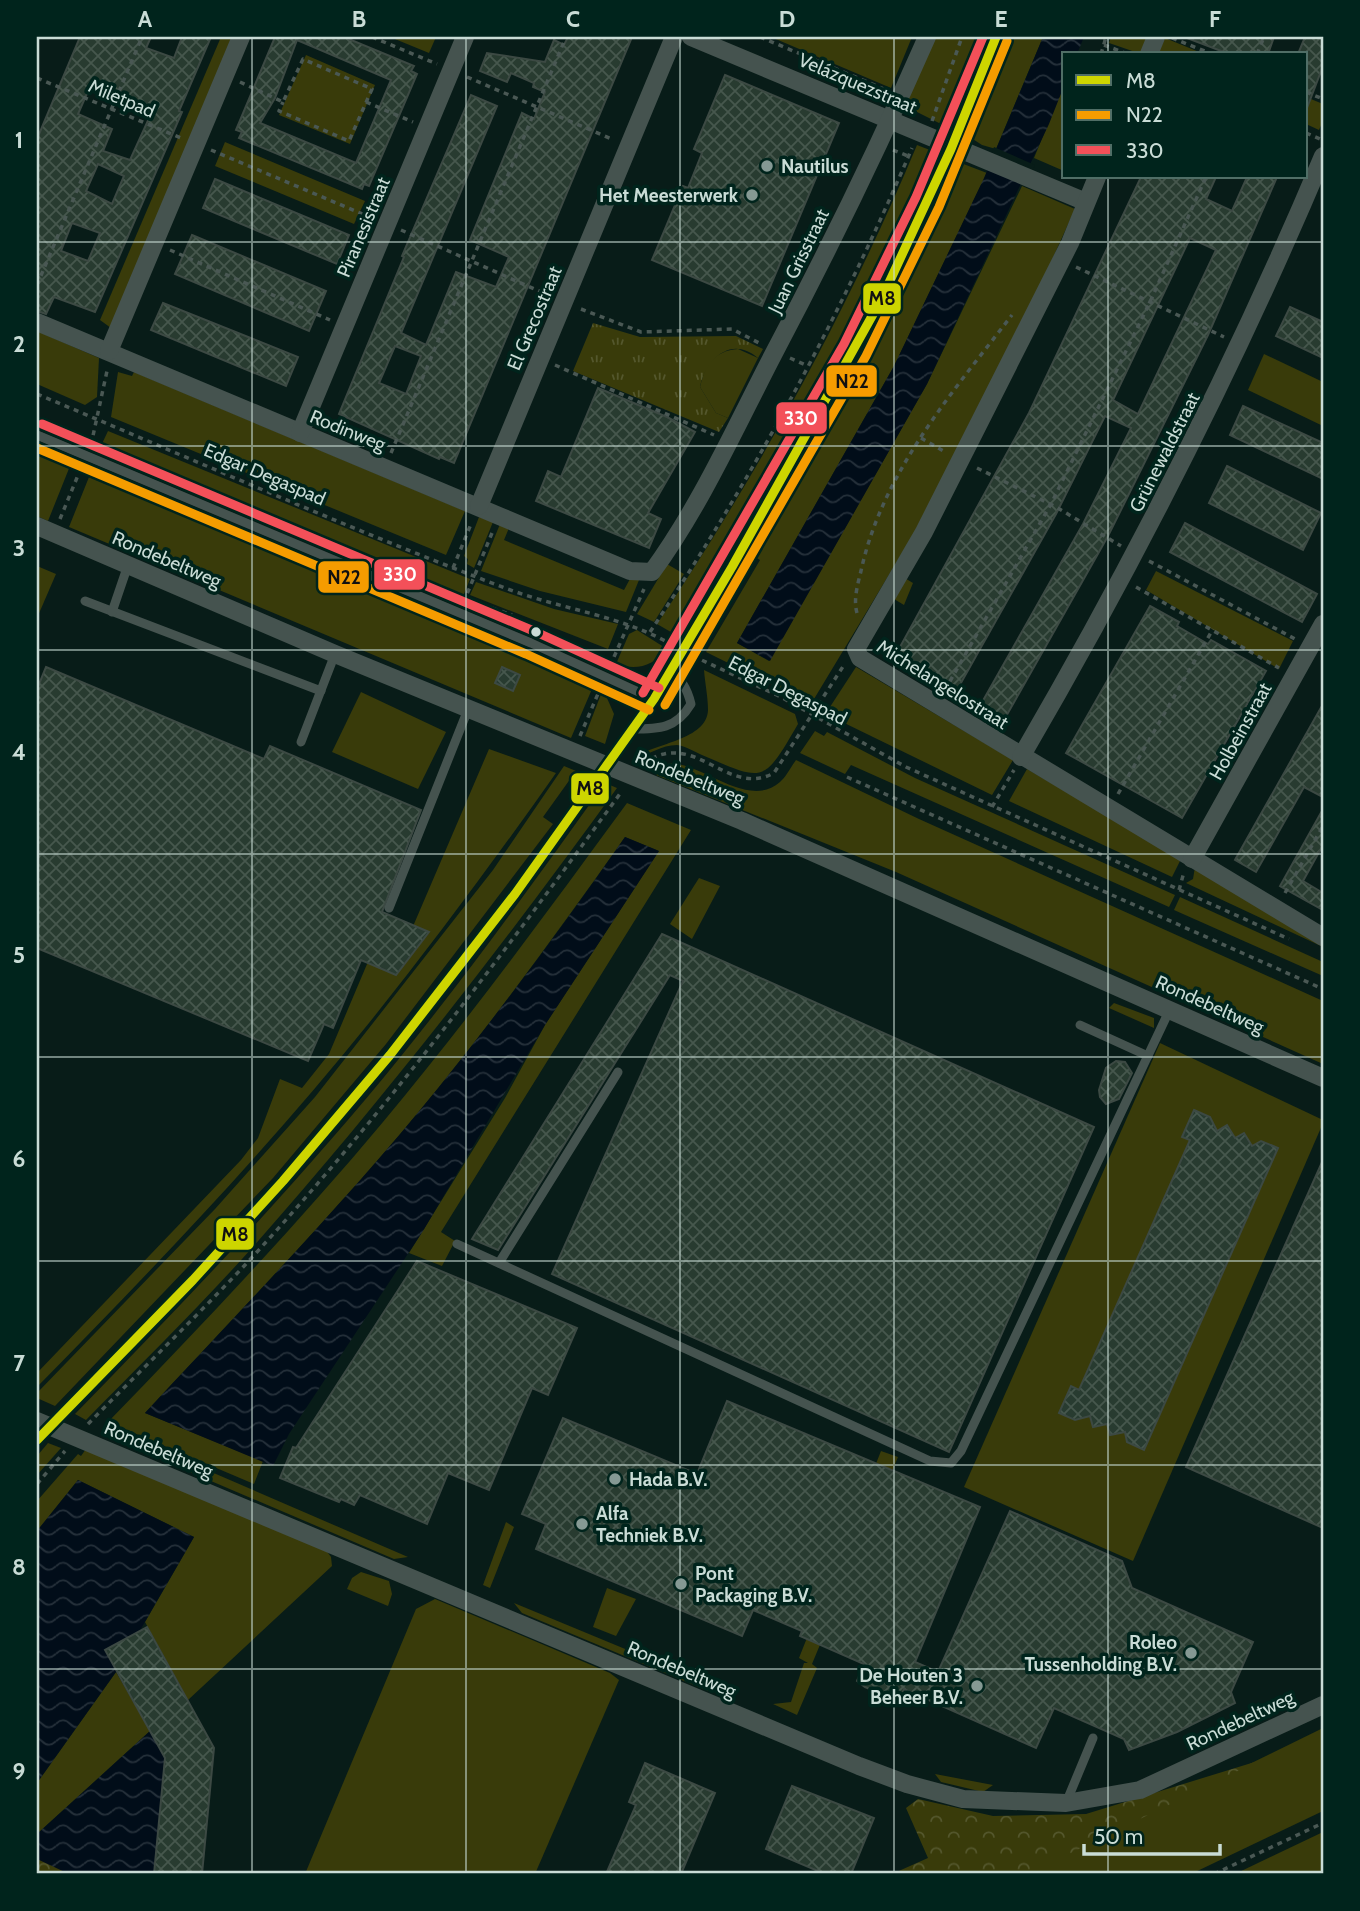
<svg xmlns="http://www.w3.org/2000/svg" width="1360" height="1911" font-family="Cabin,sans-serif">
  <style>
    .grass { fill: #393b0a }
    .forest { fill: url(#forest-crowns) }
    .park { fill: url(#park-tufts) }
    .water { fill: url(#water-waves) }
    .pier { fill: #081c18 }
    .building { fill: url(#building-cross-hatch); stroke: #3c4943; stroke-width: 2; fill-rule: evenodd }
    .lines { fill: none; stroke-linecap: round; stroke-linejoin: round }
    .path { stroke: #4a5854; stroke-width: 3.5; stroke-dasharray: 5 5; stroke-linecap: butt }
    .service { stroke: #45534f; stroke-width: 9 }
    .minor { stroke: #45534f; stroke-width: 18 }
    .bus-1-casing { stroke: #00241c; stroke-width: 14 }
    .bus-2-casing { stroke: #00241c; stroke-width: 14 }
    .bus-3-casing { stroke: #00241c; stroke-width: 14 }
    .bus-1 { stroke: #cdd500; stroke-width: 9 }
    .bus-2 { stroke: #f59c00; stroke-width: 9 }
    .bus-3 { stroke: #f35059; stroke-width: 9 }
    .grid { fill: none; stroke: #c9dcd6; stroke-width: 2; stroke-opacity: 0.55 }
    .poi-dot { fill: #859994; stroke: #00241c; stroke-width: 2.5 }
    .bus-dot { fill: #c9dcd6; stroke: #00241c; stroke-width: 2.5 }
    .labels { text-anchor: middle; stroke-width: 7; stroke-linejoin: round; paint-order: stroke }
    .street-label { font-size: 19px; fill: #c9dcd6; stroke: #00241c }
    .poi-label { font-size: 19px; font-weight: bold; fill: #c9dcd6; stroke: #00241c; text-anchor: start }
    .line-badge { stroke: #00241c; stroke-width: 2.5 }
    .badge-label { font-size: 19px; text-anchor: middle; font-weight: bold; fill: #fff }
    .pale-badge-label { font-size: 19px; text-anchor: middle; font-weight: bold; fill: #111 }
    .neatline { fill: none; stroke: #c9dcd6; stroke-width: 2.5 }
    .grid-label { font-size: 23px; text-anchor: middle; font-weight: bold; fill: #c9dcd6 }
  </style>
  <defs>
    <pattern id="forest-crowns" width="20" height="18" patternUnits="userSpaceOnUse" patternTransform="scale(1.75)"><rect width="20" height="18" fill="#393b0a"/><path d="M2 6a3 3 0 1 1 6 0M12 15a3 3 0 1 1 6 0" fill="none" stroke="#54572d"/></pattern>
    <pattern id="park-tufts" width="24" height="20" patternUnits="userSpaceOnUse" patternTransform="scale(1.75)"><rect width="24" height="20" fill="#393b0a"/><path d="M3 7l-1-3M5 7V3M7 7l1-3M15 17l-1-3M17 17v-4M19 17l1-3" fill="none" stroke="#54572d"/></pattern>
    <pattern id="water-waves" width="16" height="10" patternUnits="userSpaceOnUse" patternTransform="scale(1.75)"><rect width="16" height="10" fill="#010d19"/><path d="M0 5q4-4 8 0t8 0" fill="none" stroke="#25303a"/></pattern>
    <pattern id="building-cross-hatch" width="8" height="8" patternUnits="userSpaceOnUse" patternTransform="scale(1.75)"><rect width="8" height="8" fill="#283b30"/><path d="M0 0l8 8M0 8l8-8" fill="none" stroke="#46574d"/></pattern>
  </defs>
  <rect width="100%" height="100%" fill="#081c18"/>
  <g class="grass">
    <polygon points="221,37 234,37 111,328 100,320"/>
    <polygon points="390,37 436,37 429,53"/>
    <polygon points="771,37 912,37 891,88"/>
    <polygon points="935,37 984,37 947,127 917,112 908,99"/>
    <polygon points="1007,37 1043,37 996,149 982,145 965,134"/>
    <polygon points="1111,37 1147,37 1141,54 1109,43"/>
    <polygon points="1165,38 1204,54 1158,54"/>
    <polygon points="306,55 375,85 350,144 279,115"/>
    <polygon points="1064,85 1064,171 1034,158"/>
    <polygon points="1306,97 1323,104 1323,121 1319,130 1306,124"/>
    <polygon points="225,142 365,201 354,224 215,166"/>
    <path d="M917,145L935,152C859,318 775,481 676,635L657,624C758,474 847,312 917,145Z"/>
    <polygon points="953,160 987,173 894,366 737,643 769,661 927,384 1022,186 1075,209 1041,284 922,520 811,704 706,652 760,560 750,554 855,371 892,300"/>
    <polygon points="37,331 99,358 97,397 85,405 37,384"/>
    <path d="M738,349L758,358L728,418L716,413L700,387C705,365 714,351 738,349Z"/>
    <polygon points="1264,354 1323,382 1323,426 1248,390"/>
    <polygon points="118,372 132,376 134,372 465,511 446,555 111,417"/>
    <polygon points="108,431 470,579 462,599 511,618 509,622 99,450"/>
    <polygon points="37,452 70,466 48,521 37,516"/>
    <polygon points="89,477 375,594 502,640 595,682 571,738 69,527"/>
    <polygon points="479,517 493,522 474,568 467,564 468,559 464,556"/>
    <polygon points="500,524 509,528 504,540 624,590 631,577 639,580 626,612 540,591 481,571"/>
    <polygon points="667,564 684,574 654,622 637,614"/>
    <polygon points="37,566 56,574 37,618"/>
    <polygon points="1156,571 1293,641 1279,669 1146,590"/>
    <polygon points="903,577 913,583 904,605 894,599"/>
    <polygon points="476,582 554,609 618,624 608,649 470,595"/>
    <path d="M637,630L667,649C653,666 637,671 616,664L629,634Z"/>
    <polygon points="856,667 1013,760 992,795 832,717 828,710"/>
    <path d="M704,670L795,714L798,724C763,784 765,782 702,755C695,752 685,746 677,745C661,745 650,755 636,757C655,743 707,740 708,710C708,697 705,683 704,670Z"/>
    <polygon points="603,689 614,714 605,744 585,736"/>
    <polygon points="361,692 446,732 418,789 332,752"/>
    <polygon points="815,731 824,736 827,732 915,778 1175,895 1169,907 851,765 845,774 800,753"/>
    <path d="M489,749L556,773C496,858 434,942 369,1023C266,1151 152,1270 37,1387V1373L241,1160L258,1138L280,1079L302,1088L329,1054L370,957L396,966Z"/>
    <path d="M796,760L919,819L1323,1001V1064L896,872L656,775L669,763C703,763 748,810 780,782C786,777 791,767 796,760Z"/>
    <polygon points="564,766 576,771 543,817 553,824 386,1044 273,1178 55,1406 37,1398 37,1393 215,1209 315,1097 493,870"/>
    <polygon points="1027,769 1181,859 1172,877 1009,801"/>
    <path d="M605,783L617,788C502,947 382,1101 252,1248C199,1307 142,1363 86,1420L75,1414C188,1298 300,1181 402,1055C473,967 539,875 605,783Z"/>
    <path d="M627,803L691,830L441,1232L455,1241L442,1266L409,1253L505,1098L545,1025L659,851L625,837C565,922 504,1006 439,1087C347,1201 244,1306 145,1413L263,1461L254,1484L108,1422C202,1325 296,1226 383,1122C469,1019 548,911 627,803Z"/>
    <polygon points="1195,867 1323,943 1323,947 1186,883 1193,879"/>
    <polygon points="699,878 720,886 692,939 670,924"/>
    <polygon points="1180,897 1323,962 1323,976 1174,910"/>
    <polygon points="1114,1003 1154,1018 1154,1028 1109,1008"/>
    <polygon points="1160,1043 1323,1120 1323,1123 1133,1561 964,1487"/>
    <polygon points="107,1427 408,1557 394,1559 101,1434"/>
    <polygon points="48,1443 61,1448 37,1475 37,1456"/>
    <polygon points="86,1449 326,1550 331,1557 332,1566 188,1700 145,1622 194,1537 78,1480 37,1531 37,1501 78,1454 81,1456"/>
    <polygon points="881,1451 898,1457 812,1664 817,1668 797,1715 773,1704 791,1702 804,1663 808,1663 799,1658"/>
    <polygon points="506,1522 514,1527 490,1588 483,1585"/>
    <polygon points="361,1572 389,1581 392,1594 388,1606 347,1589 352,1578"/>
    <polygon points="607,1588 636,1599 616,1636 593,1627"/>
    <polygon points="435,1599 610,1673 619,1680 535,1874 305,1874 416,1609"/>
    <polygon points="514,1603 717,1687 708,1691 522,1613"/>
    <polygon points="116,1672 150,1731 37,1834 37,1783"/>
    <polygon points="1323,1728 1323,1811 1191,1874 1025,1874"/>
    <polygon points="935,1774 993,1785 983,1792 941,1782"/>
    <polygon points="1323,1832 1323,1874 1235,1874"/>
  </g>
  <g class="forest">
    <polygon points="1258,1761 1028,1874 892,1874 928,1858 906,1808 918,1799 993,1816 1086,1814"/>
    <polygon points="37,1858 74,1874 37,1874"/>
  </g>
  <path class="park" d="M593,323L640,337L736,336L763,349L758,358C731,335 706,359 700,387L716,413L728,418L719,432L573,371Z"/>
  <g class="water">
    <polygon points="1043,37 1084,37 1077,54 1064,54 1064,86 1049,124 927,384 770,661 737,643 894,366 984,178"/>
    <path d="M625,837L659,851L545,1025L423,1231L289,1434L273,1466L145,1413C244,1306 347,1201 439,1087C504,1006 566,922 625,837Z"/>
    <polygon points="78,1480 194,1537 116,1672 37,1783 37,1531"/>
    <polygon points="150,1731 165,1758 154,1874 69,1874 37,1859 37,1834"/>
  </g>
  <polygon class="pier" points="994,147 1035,165 1026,186 985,168"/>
  <g class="building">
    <path d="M80,37H151L146,48L174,58L182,37H211L179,111L182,112L95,312L54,297L46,314L37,311V139ZM92,82L150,106L147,112L151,114L130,160L103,151L112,129L78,114ZM98,164L124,176L112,204L86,191ZM72,223L100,233L88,261L61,251Z"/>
    <path d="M275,37H344L414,66L411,71L417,74L369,186L364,184L362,189L239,138L242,132L236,130ZM297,40L391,80L356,163L260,123L275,98Z"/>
    <path d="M568,37H632L454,463L440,457L439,459L339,414L404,257L402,256L471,95L497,106L401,333L426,345L456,272L496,287L509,257L470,240L522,113L534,119L545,92L533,87L534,83L511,73L507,82L480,71L487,53L545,62L554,40L564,45ZM395,346L421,356L406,394L379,383Z"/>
    <polygon points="1274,37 1268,54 1229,54 1187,38"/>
    <polygon points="1305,37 1323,37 1323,66 1307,108 1306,54 1298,54"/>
    <polygon points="725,75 839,123 762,306 652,260 683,186 688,188 702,153 694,149"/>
    <path d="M1141,177H1216L1206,199L1232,211L1247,177H1277L1208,335L1108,536L1004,720L980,706L1083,524L1131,428L1105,416L1056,514L957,690L895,656L1029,413ZM1190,238L1216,250L1138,414L1113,400Z"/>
    <polygon points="215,179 349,235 337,264 203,208"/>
    <polygon points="192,235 326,291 309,331 175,274"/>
    <polygon points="163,303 298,357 286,386 151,330"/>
    <polygon points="1290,307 1323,322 1323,358 1276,336"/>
    <polygon points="598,388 667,417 695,432 648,513 661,519 649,548 536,501 548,471 561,477"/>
    <polygon points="1243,406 1323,443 1323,479 1230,435"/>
    <polygon points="1227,466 1321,513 1303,550 1209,503"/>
    <polygon points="1185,523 1317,594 1302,622 1170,552"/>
    <polygon points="1150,606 1179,622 1177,626 1208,644 1211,640 1266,671 1182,818 1066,753"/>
    <polygon points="46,667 264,759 270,746 421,810 382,912 429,932 396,975 361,960 333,1028 324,1024 308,1061 37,948 37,689"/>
    <polygon points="502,667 520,675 513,691 495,683"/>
    <polygon points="1323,704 1323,797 1304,787 1256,872 1235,860"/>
    <polygon points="1323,809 1323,845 1303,881 1323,893 1323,910 1280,886"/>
    <polygon points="662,934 1094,1127 949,1452 552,1274 683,981 670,975 498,1250 472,1239"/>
    <polygon points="1116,1061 1125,1062 1132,1073 1119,1099 1106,1104 1100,1097 1099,1090 1106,1068"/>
    <polygon points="1194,1110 1210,1117 1217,1131 1227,1125 1235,1138 1244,1133 1252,1146 1261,1141 1278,1148 1144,1450 1127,1442 1125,1432 1110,1435 1107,1424 1093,1427 1090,1416 1075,1420 1059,1413 1071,1386 1079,1390 1190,1140 1182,1137"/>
    <polygon points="1323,1160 1323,1528 1186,1467"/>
    <polygon points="417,1261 577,1328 548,1395 532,1388 489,1490 448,1473 427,1524 360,1495 354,1505 341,1499 339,1502 280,1478 293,1447 296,1448"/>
    <polygon points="727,1401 980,1507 915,1662 938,1672 1010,1511 1122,1561 1132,1588 1253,1642 1231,1692 1235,1703 1177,1732 1129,1750 1124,1739 1054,1708 1036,1748 904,1689 899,1701 865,1687 857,1681 864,1664 800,1636 802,1631 753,1610 742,1636 536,1549 546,1524 522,1514 563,1418 697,1474"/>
    <polygon points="147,1627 214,1748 202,1874 154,1874 165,1758 105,1650"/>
    <polygon points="645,1763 715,1793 681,1874 606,1874 636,1805 629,1802"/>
    <polygon points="792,1786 874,1818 851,1874 825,1874 766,1849"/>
  </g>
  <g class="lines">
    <g class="path">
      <polyline points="372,37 437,64"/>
      <polyline points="760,37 884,89"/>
      <polyline points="1172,38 1212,54"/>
      <polyline points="1104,45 1128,54"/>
      <polyline points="1101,54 1106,37"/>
      <polyline points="1257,54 1264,37"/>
      <polyline points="467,77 614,140"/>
      <polyline points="37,78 181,138"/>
      <polyline points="240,82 283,102 303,59 372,89 349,141 279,111 283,102"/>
      <polyline points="1306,92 1323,99"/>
      <polyline points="366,102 413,122"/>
      <polyline points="932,121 962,37"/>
      <polyline points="1306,133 1320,139"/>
      <polyline points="211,150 372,218"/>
      <polyline points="893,150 908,156"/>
      <polyline points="401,230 548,295"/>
      <polyline points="170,250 330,320"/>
      <polyline points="1076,267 1224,337"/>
      <polyline points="37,285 142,37"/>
      <polyline points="581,309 641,332 732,329 761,344"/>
      <polyline points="790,358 808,366"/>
      <polyline points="555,365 714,435"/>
      <path d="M37,394C192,459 347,528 505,588C560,609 619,615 671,644"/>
      <polyline points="921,438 945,452"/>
      <polyline points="91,445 107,371"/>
      <polyline points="391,453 566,37"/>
      <polyline points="977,468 1056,507 1121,546"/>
      <polyline points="60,519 81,468"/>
      <polyline points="492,533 465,599 512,615"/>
      <polyline points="1149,561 1297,640"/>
      <polyline points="453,568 471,524"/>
      <polyline points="1136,587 1279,668"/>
      <path d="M857,613C853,600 858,583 861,571C882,473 952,393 1012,315"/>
      <path d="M650,632C752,479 840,317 912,148"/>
      <polyline points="693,656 781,697 906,767 1289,939"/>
      <polyline points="610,666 644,589"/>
      <polyline points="945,690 1051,504 1150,302 1206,177"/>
      <polyline points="580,736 600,689"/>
      <path d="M643,763C650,760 657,755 664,754C704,745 733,795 774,773L844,665"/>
      <polyline points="847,777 1323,989"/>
      <polyline points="1118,794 1213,629"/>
      <polyline points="992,807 1014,770"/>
      <polyline points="1179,890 1184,872"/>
      <polyline points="1285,893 1323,826"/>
      <path d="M88,1424C140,1371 194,1319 245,1265C382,1117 503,954 622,791"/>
      <polyline points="37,1484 65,1451"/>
      <polyline points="1214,1874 1323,1823"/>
    </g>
    <g class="service">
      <polyline points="37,435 531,643 654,699"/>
      <polyline points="85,601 321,691"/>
      <polyline points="112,612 128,565"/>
      <path d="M632,729C659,729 676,729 691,704C687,688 682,680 669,670"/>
      <polyline points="301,742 335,654"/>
      <polyline points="389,908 469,707"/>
      <polyline points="1080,1025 1148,1056"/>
      <polyline points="457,1244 930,1461 951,1463 961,1451 1170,1009"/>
      <polyline points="499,1263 618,1072"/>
      <polyline points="37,1440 193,1280 283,1181 390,1055 515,894 654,699 732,567 881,300 951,149 996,37"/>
      <polyline points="1066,1803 1093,1738"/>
    </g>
    <g class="minor">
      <polyline points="691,37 1086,202"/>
      <polyline points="1149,54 1156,37"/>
      <polyline points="1097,177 1070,243 924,532 856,649 860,658 1323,937"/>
      <path d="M37,322L630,571L652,572C701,505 736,426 774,353C829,249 880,144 927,37"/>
      <polyline points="109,351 241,37"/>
      <polyline points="300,433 465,37"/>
      <polyline points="479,506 674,37"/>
      <polyline points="37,526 335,654 742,821 1323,1078"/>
      <path d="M1021,757C1134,563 1236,363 1323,156"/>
      <polyline points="1192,859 1323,624"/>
      <polyline points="37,1421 859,1766 907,1784 963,1799 1066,1803 1140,1790 1323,1705"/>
    </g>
    <defs>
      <polyline id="bus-1" points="37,1440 193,1280 283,1181 390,1055 515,894 654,699 732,567 881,300 951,149 996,37"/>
      <g id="bus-2">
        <polyline points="37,448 526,654 649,710"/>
        <polyline points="665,705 866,356 939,207 1007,41"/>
      </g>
      <g id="bus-3">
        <polyline points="42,424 536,632 659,688"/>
        <polyline points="643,693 844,344 916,197 983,37"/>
      </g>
    </defs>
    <use href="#bus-1" class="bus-1-casing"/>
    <use href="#bus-2" class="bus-2-casing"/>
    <use href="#bus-3" class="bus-3-casing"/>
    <use href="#bus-1" class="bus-1"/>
    <use href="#bus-2" class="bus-2"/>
    <use href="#bus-3" class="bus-3"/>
  </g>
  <path class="grid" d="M252,37V1874M466,37V1874M680,37V1874M894,37V1874M1108,37V54M1108,177V1874M37,242H1323M37,446H1323M37,650H1323M37,854H1323M37,1057H1323M37,1261H1323M37,1465H1323M37,1669H1323"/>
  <g class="poi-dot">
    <circle cx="767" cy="166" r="7"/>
    <circle cx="752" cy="195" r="7"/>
    <circle cx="615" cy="1479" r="7"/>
    <circle cx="582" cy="1524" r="7"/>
    <circle cx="681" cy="1584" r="7"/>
    <circle cx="1191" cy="1653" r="7"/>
    <circle cx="977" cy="1686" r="7"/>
  </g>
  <circle class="bus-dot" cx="536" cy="632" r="6"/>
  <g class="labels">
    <g class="street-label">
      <text transform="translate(858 83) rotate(23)" y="7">Velázquezstraat</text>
      <text transform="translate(122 98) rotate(23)" y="7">Miletpad</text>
      <text transform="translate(363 227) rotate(-67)" y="7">Piranesistraat</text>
      <text transform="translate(798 261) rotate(-64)" y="7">Juan Grisstraat</text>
      <text transform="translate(534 318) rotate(-67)" y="7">El Grecostraat</text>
      <text transform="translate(348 430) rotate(22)" y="7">Rodinweg</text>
      <text transform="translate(1164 452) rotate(-63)" y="7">Grünewaldstraat</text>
      <text transform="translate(265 474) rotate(23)" y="7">Edgar Degaspad</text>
      <text transform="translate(167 559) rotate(23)" y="7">Rondebeltweg</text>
      <text transform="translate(943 684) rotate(32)" y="7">Michelangelostraat</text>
      <text transform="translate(788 690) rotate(27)" y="7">Edgar Degaspad</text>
      <text transform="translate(1240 731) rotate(-61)" y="7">Holbeinstraat</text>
      <text transform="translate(690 777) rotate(22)" y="7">Rondebeltweg</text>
      <text transform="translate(1210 1004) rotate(24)" y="7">Rondebeltweg</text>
      <text transform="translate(159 1449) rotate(23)" y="7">Rondebeltweg</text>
      <text transform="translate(682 1669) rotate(23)" y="7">Rondebeltweg</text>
      <text transform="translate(1240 1720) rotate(-25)" y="7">Rondebeltweg</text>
    </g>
    <g class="poi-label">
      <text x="781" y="173">Nautilus</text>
      <text x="738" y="202" text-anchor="end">Het Meesterwerk</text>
      <text x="629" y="1486">Hada B.V.</text>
      <text x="596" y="1520">Alfa<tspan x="596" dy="22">Techniek B.V.</tspan></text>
      <text x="695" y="1580">Pont<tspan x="695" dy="22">Packaging B.V.</tspan></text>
      <text x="1177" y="1649" text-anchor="end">Roleo<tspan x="1177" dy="22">Tussenholding B.V.</tspan></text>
      <text x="963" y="1682" text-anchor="end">De Houten 3<tspan x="963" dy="22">Beheer B.V.</tspan></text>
    </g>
  </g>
  <g class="line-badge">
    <rect x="862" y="282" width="40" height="33" rx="7" fill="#cdd500"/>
    <rect x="825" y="364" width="53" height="34" rx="7" fill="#f59c00"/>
    <rect x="775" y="401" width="53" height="34" rx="7" fill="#f35059"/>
    <rect x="373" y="558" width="53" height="33" rx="7" fill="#f35059"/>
    <rect x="317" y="560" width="53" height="34" rx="7" fill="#f59c00"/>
    <rect x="570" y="772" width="40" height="33" rx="7" fill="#cdd500"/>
    <rect x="215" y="1217" width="40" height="34" rx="7" fill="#cdd500"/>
  </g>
  <g class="badge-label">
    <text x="801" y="425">330</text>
    <text x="400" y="581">330</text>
  </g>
  <g class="pale-badge-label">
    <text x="882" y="305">M8</text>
    <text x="852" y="388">N22</text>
    <text x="344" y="584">N22</text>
    <text x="590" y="795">M8</text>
    <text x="235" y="1241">M8</text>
  </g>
  <rect width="1360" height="1911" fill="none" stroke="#00241c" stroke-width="77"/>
  <rect x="1062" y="52" width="245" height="126" fill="#00241c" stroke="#506e66" stroke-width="2"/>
  <rect x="1076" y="75" width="35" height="10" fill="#cdd500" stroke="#506e66" stroke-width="2"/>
  <text x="1126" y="88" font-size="21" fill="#c9dcd6">M8</text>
  <rect x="1076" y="110" width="35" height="10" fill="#f59c00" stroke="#506e66" stroke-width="2"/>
  <text x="1126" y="122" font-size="21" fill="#c9dcd6">N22</text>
  <rect x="1076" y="145" width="35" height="10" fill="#f35059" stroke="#506e66" stroke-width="2"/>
  <text x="1126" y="158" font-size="21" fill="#c9dcd6">330</text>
  <path d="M1084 1844v10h136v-10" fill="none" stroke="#c9dcd6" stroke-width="3.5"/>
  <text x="1094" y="1844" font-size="21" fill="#c9dcd6" stroke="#00241c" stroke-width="5" paint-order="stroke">50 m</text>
  <rect x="38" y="38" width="1284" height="1834" class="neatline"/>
  <g class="grid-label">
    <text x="145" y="27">A</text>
    <text x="359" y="27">B</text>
    <text x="573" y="27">C</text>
    <text x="787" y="27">D</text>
    <text x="1001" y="27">E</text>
    <text x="1215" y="27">F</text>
    <text x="19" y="148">1</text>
    <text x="19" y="352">2</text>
    <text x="19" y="556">3</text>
    <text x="19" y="760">4</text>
    <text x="19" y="963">5</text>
    <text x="19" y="1167">6</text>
    <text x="19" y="1371">7</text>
    <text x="19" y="1575">8</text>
    <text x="19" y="1779">9</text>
  </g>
</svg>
